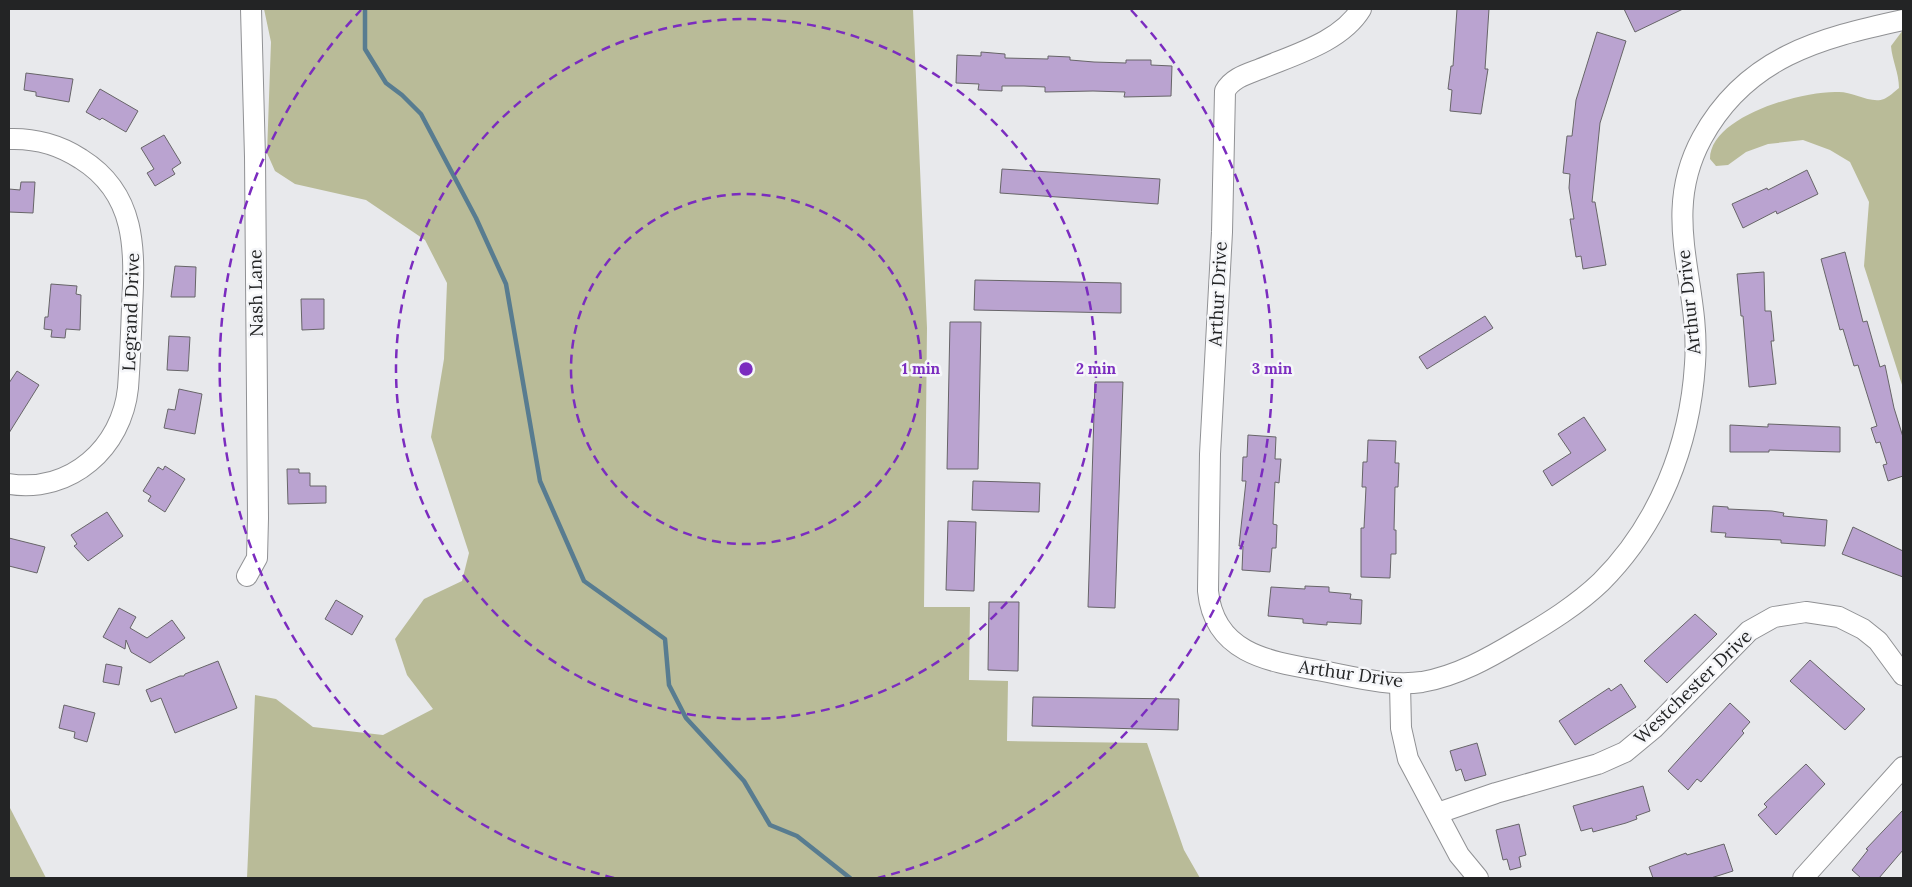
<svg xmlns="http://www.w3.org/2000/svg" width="1912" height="887" font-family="Lora,serif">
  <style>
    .green { fill: #b9bb98 }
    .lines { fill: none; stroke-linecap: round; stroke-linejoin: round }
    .stream { stroke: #587c90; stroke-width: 4.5 }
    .building { fill: #baa3d0; stroke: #676568 }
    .minor-casing { stroke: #909194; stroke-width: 22 }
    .minor { stroke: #fff; stroke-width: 20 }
    .ring { fill: none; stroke: #7b2cbf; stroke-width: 2.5; stroke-dasharray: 9 6 }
    .labels { text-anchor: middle; stroke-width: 5; stroke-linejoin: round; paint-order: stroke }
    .street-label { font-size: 18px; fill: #232425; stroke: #f5f6f9 }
    .centre { fill: #7b2cbf; stroke: #f5f6f9; stroke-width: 2.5 }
    .ring-label { font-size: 15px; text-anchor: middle; font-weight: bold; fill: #7b2cbf; stroke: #f5f6f9; stroke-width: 5; stroke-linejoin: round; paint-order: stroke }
  </style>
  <rect width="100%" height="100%" fill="#e8e9ec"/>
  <g class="green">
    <polygon points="264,9 913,9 927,328 924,607 970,607 969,680 1008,681 1007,741 1147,743 1184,850 1200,878 247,878 255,695 276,699 313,727 383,735 433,709 407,675 395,639 424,599 462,581 469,553 431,437 444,359 447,283 425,240 366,200 295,184 275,171 267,153 271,42"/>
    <path d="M1903,30V388L1864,266L1869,202L1850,162L1830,150L1803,140L1768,144L1746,152L1728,165L1716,166L1710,159C1710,116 1804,90 1839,92C1853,92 1871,104 1884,99C1889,97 1895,91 1899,88C1899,73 1892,60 1891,46Z"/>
    <polygon points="9,806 46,878 9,878"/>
  </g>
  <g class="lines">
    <polyline class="stream" points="365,9 365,49 386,83 402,95 421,114 476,218 506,284 540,481 584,581 665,639 669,685 686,718 744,781 770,825 797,836 850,878"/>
  </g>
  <g class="building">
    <polygon points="1457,9 1489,9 1485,69 1488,69 1481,114 1450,111 1452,90 1448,89 1451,66 1453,66"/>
    <polygon points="1624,9 1683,9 1635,32"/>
    <polygon points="1597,32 1626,41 1600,123 1592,202 1595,202 1606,265 1583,269 1581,256 1576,257 1570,219 1574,219 1569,188 1570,174 1563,173 1567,136 1572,136 1576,100"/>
    <polygon points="981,52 1005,54 1005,58 1048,59 1048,56 1070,57 1070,60 1094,62 1126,63 1126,60 1151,60 1151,65 1172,66 1171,96 1124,97 1125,92 1093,91 1045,92 1045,87 1024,86 1002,86 1002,91 978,90 979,84 956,83 957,55 981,56"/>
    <polygon points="26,73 73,79 69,102 36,96 36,92 24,90"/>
    <polygon points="100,89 138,111 126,132 102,118 100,120 86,112"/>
    <polygon points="164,135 181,163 172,169 175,174 155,186 147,173 154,169 141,148"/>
    <polygon points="1002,169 1160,179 1158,204 1000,193"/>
    <polygon points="1807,170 1818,194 1777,214 1776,211 1743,228 1732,204 1767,188 1768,190"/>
    <polygon points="21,182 35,182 33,213 9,212 9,189 20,190"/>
    <polygon points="1845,252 1863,322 1867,321 1880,367 1885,365 1894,408 1903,437 1903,476 1888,481 1883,465 1887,464 1880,442 1876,443 1871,428 1877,426 1858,365 1854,366 1843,329 1840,330 1821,259"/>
    <polygon points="175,266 196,267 195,297 171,297"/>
    <polygon points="1764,272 1765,311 1771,311 1774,341 1771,341 1776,384 1749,387 1743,316 1741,316 1737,274"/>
    <polygon points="975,280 1121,283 1121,313 974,310"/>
    <polygon points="51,284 77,286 76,294 81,295 80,330 66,329 65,338 51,337 52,330 44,329 45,317 48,317"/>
    <polygon points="301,299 324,299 324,329 302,330"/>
    <polygon points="1485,316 1493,328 1427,369 1419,357"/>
    <polygon points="950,322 981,322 978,469 947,469"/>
    <polygon points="169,336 190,337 188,371 167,370"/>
    <polygon points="17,371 39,385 9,433 9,383"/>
    <polygon points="1095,382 1123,382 1115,608 1088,607"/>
    <polygon points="179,389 202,394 195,434 164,428 168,409 175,410"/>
    <polygon points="1584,417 1606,450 1552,486 1543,471 1571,453 1558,434"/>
    <polygon points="1768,424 1840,427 1840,452 1769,450 1769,452 1730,452 1730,425 1768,427"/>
    <polygon points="1248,435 1276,437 1275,459 1281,459 1279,483 1275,482 1273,524 1277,525 1276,548 1272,548 1270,572 1242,570 1243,546 1239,546 1246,481 1242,481 1243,457 1247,457"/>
    <polygon points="1368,440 1396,441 1395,463 1399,463 1398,487 1395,487 1394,530 1396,530 1396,554 1391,554 1390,578 1361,577 1361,528 1364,528 1366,487 1362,487 1363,462 1367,462"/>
    <polygon points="165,466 185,479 165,512 148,501 151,496 143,491 158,467 163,470"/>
    <polygon points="287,469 299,469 299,473 310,473 310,486 326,486 326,503 288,504"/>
    <polygon points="973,481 1040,483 1039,512 972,510"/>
    <polygon points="1713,506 1728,507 1728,509 1772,511 1784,513 1783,516 1827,520 1825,546 1781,543 1781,540 1725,537 1726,533 1711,532"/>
    <polygon points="107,512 123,536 88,561 74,546 77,544 71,535"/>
    <polygon points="948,521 976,522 974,591 946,590"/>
    <polygon points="1853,527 1903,551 1903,577 1842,554"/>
    <polygon points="9,538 45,547 37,573 9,566"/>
    <polygon points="1305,586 1329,587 1329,592 1351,594 1350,599 1362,600 1361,624 1327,622 1327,625 1303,623 1303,619 1268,616 1271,587 1305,589"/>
    <polygon points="336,600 363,616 352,635 325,619"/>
    <polygon points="989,602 1019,602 1018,671 988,670"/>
    <polygon points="119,608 136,617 130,628 147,638 172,620 185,638 150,663 131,652 126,640 125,649 103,637"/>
    <polygon points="1695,614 1717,634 1667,683 1644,661"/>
    <polygon points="1810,660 1865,709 1845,730 1790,681"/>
    <polygon points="218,661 237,708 175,733 161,698 151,702 146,690 180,676 184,676 185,674"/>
    <polygon points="106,664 122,667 119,685 103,682"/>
    <polygon points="1621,684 1636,707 1575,745 1559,721 1609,688 1611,691"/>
    <polygon points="1033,697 1179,699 1178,730 1032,726"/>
    <polygon points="1730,703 1750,722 1742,731 1744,733 1701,782 1697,779 1688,790 1668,771"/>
    <polygon points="64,705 95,713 87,742 74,738 75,732 59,728"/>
    <polygon points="1477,743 1486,775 1465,781 1461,769 1456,771 1450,751"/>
    <polygon points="1806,764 1825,784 1776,835 1758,815 1767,807 1764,804"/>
    <polygon points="1643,786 1650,811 1636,816 1637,819 1626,823 1593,832 1592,828 1581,831 1573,806"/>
    <polygon points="1903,810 1903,850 1879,878 1861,878 1852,870 1868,850 1866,849"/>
    <polygon points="1519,824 1526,855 1519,857 1521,867 1510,870 1507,859 1503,860 1496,830"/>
    <polygon points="1724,844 1733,871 1711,878 1653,878 1649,867 1686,853 1687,855"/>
  </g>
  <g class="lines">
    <defs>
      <g id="minor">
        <path d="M1361,9C1341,42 1293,55 1260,69C1247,74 1232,78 1225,91L1222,232L1210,454L1208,591C1214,652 1266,661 1317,670C1351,676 1388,687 1422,682C1457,676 1489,658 1519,640C1548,623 1577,605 1601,582C1659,524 1690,445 1695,364C1701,283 1659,217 1702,138C1746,57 1820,38 1903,20"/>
        <path d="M9,139C34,138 60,145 81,159C137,194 135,250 132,308C131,335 130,361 128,388C122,447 71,494 9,484"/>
        <polyline points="247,576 257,558 258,518 255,157 251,9"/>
        <polyline points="1400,684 1401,728 1408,759 1459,855 1478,878"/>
        <polyline points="1438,813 1496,793 1598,764 1625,752 1654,728 1749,631 1774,617 1806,612 1839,617 1863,629 1878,641 1903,675"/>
        <polyline points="1803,878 1903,767"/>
      </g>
    </defs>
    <use href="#minor" class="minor-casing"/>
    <use href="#minor" class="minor"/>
  </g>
  <g class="ring">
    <circle cx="746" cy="369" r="175"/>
    <circle cx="746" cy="369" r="350"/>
    <path d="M614 878A526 526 0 0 1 361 10M1131 10A526 526 0 0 1 878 878"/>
  </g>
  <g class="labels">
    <g class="street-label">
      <text transform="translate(256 293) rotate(-91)" y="6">Nash Lane</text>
      <text transform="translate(1218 294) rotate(-87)" y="6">Arthur Drive</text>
      <text transform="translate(1689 302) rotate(-96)" y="6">Arthur Drive</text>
      <text transform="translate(131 312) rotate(-88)" y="6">Legrand Drive</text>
      <text transform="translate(1351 674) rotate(8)" y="6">Arthur Drive</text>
      <text transform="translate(1693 687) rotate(-44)" y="6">Westchester Drive</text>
    </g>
  </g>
  <circle cx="746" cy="369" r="8" class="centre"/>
  <g class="ring-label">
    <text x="921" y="374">1 min</text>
    <text x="1096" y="374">2 min</text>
    <text x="1272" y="374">3 min</text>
  </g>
  <rect width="1912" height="887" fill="none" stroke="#232425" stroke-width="20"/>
</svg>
